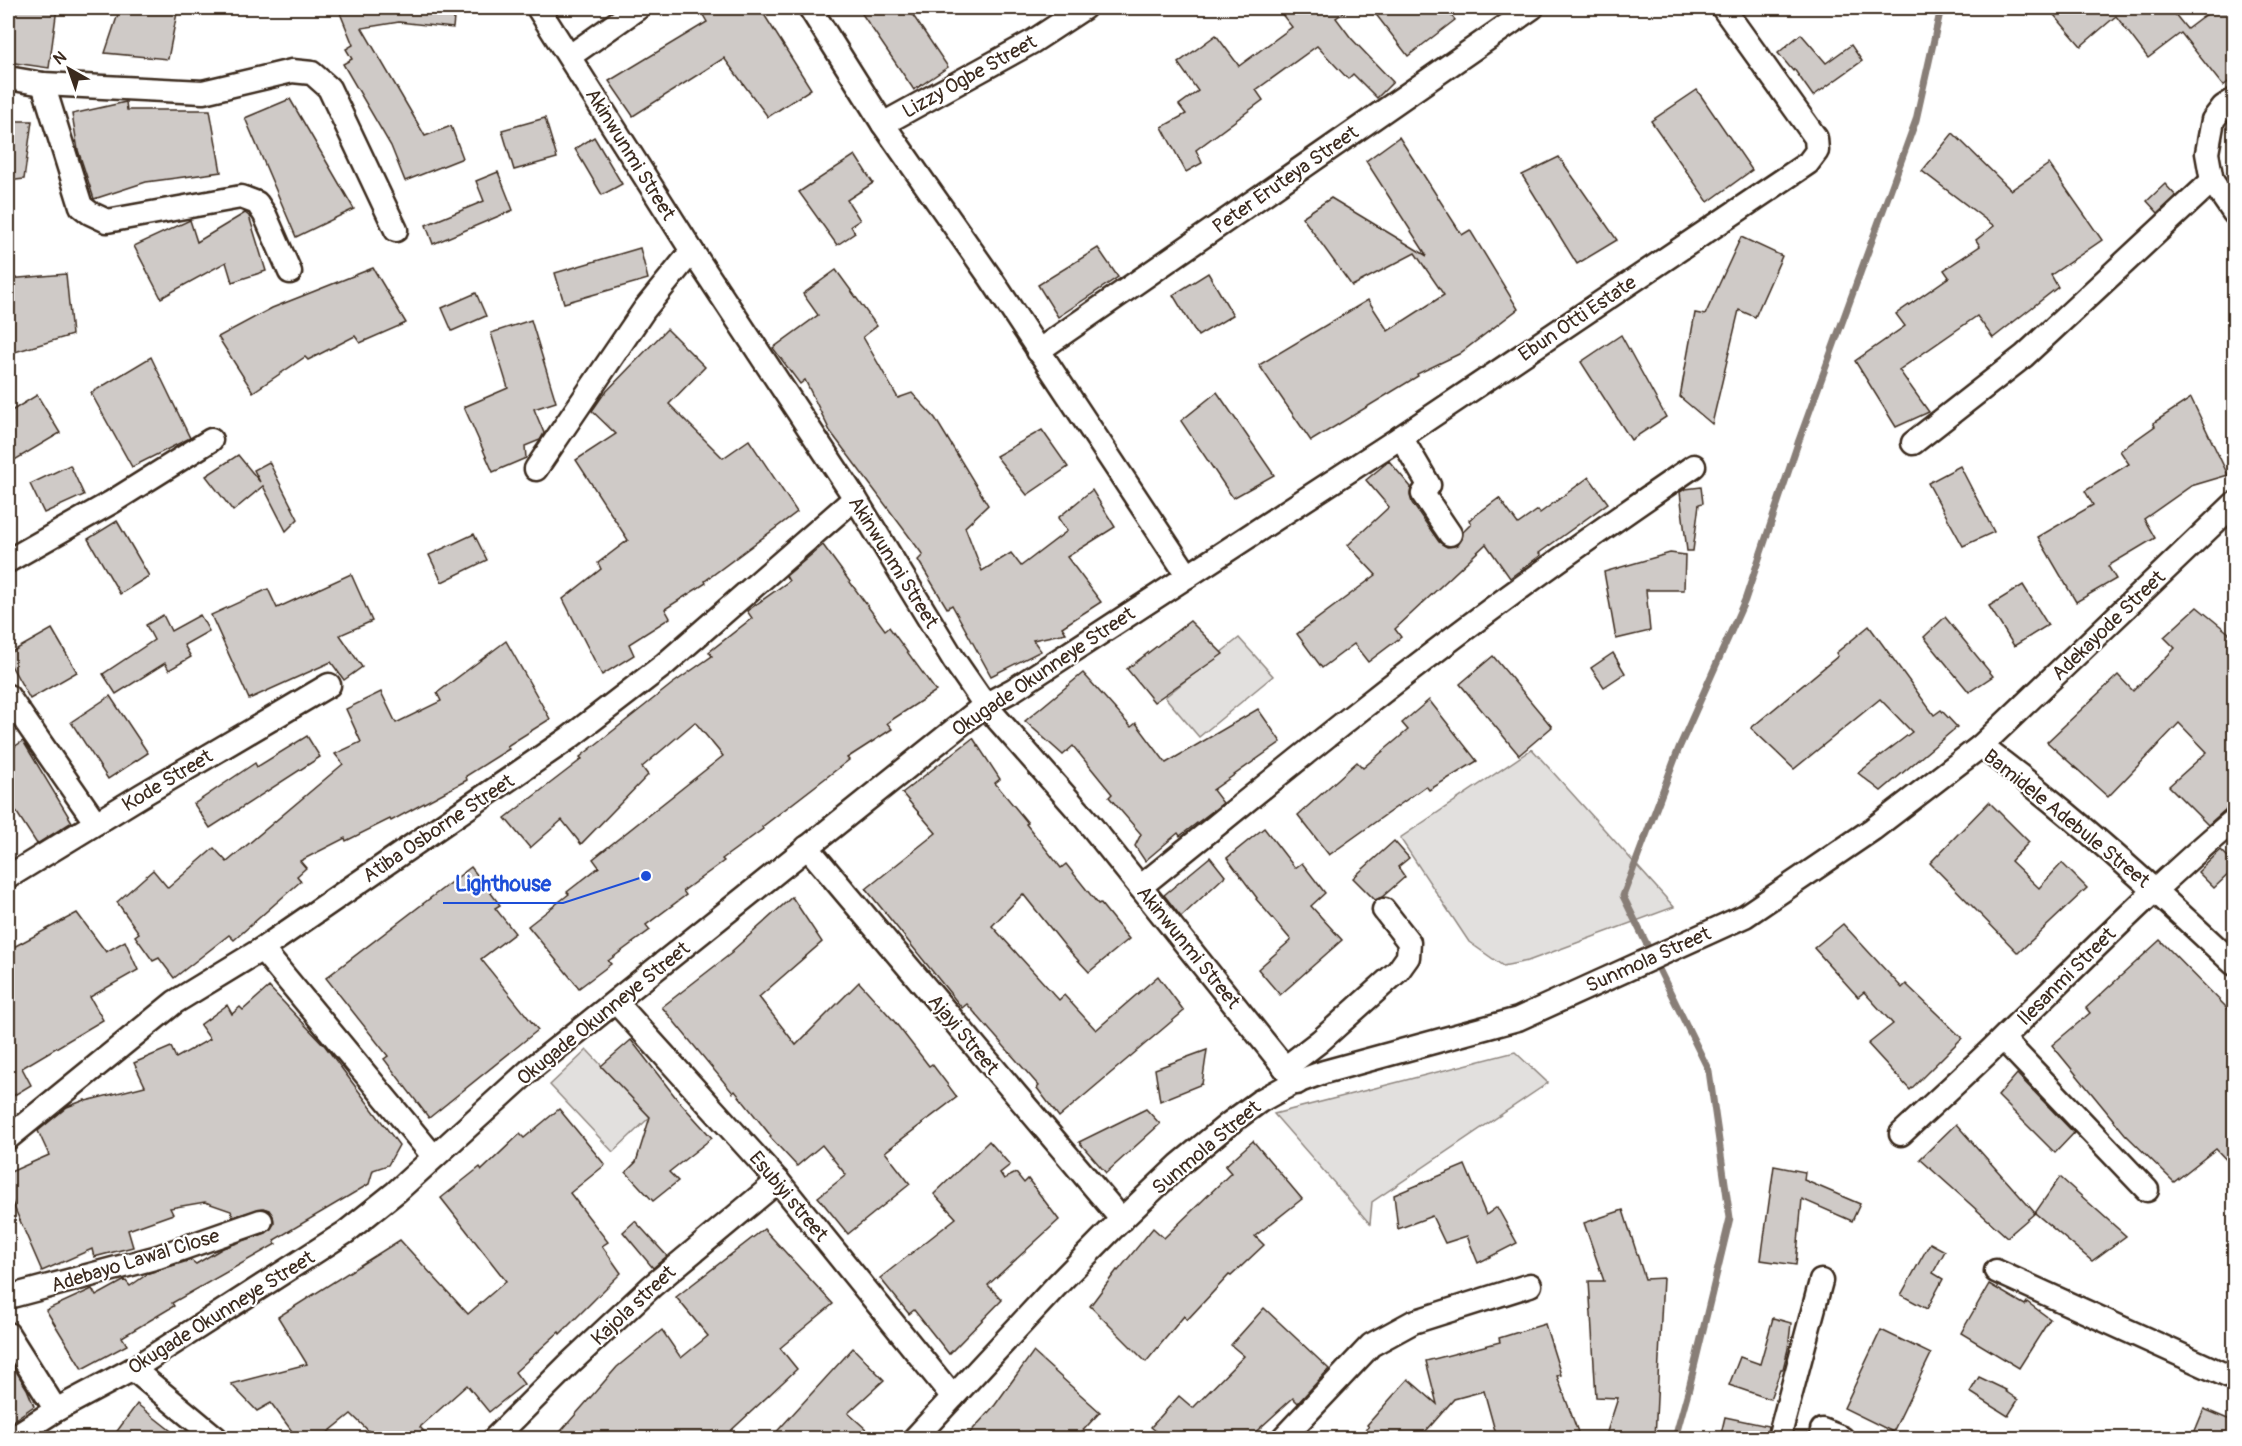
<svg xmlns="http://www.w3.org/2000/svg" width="2242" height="1446" font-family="Pangolin,sans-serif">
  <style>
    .green { fill: #e2e0de; stroke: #8e857e; stroke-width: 1.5 }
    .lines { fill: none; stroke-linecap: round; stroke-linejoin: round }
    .stream { stroke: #887e77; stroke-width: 7 }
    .building { fill: #cfcac7; stroke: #3b2a1e; stroke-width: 1.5 }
    .minor-casing { stroke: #3b2a1e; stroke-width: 27 }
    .minor { stroke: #fff; stroke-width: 22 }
    .labels { text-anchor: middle; stroke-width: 4.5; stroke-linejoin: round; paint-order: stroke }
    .street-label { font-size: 20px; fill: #3b2a1e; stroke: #fff }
    .leader { fill: none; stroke: #1d4ed8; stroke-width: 2 }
    .callout-dot { fill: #1d4ed8; stroke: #fff; stroke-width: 2 }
    .callout-label { font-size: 21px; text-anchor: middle; font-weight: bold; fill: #1d4ed8; stroke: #fff; stroke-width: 4.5; stroke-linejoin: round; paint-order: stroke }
  </style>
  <rect width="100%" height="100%" fill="#fff"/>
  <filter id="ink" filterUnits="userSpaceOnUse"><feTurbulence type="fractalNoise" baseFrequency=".0167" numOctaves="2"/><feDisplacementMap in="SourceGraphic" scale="12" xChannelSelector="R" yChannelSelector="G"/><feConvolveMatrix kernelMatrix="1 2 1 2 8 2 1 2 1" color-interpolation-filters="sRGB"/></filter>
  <g filter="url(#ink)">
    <g class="green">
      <polygon points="1239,638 1273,676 1199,737 1165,697"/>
      <polygon points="1532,749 1674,907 1528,961 1503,966 1469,942 1400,838"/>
      <polygon points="587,1050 650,1117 613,1152 550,1085"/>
      <polygon points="1515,1052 1548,1083 1372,1202 1370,1224 1274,1114"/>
    </g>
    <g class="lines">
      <polyline class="stream" points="1675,1438 1689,1388 1730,1218 1709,1071 1623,896 1679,748 1745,600 1798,443 1916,120 1941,8"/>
    </g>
    <g class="building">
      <polygon points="15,8 57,8 49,68 8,62 8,35"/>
      <polygon points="120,8 178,8 168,59 105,53"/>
      <polygon points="338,8 455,8 453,28 399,22 362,28 425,136 451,126 463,158 405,181 391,146 343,64 352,59 346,49 353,45"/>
      <polygon points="699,8 760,8 811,89 768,117 724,58 633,116 609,81 707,22"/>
      <polygon points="858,8 908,8 948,67 914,90"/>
      <polygon points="1277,8 1350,8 1336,18 1351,38 1393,82 1377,98 1353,74 1348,79 1317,46 1256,90 1263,100 1196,150 1202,163 1186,172 1162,127 1186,114 1179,105 1198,91 1178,63 1216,35 1239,66 1292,27"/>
      <polygon points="1371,8 1445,8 1455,20 1408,56"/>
      <polygon points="2048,8 2170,8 2187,29 2215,8 2235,8 2235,77 2223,86 2181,33 2148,58 2116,16 2081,46"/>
      <polygon points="1801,34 1826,63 1851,45 1862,61 1813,96 1794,69 1793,71 1778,53"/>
      <polygon points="1697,90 1752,170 1708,202 1651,121"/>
      <polygon points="290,99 354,209 296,237 245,118"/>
      <polygon points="126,102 127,110 210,110 221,172 146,182 94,199 78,150 72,114"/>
      <polygon points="545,118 557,158 514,170 502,130"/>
      <polygon points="8,121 32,121 24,179 8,181"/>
      <polygon points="1953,133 2011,190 2049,164 2102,240 2051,275 2058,287 1993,338 1977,316 1899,370 1929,412 1896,427 1855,361 1905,326 1896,314 1949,277 1944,270 1980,246 1976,240 1994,226 1922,171"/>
      <polygon points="594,137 622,184 602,195 575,149"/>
      <polygon points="1399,137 1462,235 1470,230 1518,309 1459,354 1417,374 1418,376 1311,441 1259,365 1368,300 1388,331 1444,295 1415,253 1352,286 1302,217 1331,198 1427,256 1366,161"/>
      <polygon points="855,155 873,183 847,200 860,220 851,226 855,233 837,245 799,192"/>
      <polygon points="1559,157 1617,240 1577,264 1522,175"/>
      <polygon points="498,172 513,210 433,244 426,225 484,201 476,181"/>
      <polygon points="2165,184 2176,196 2158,213 2147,201"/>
      <polygon points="245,213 249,216 266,271 232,282 226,262 161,298 134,246 190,220 197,242"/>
      <polygon points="1741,237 1782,256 1755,317 1739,310 1712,424 1680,397 1695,313 1705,315"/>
      <polygon points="640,248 648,279 564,303 555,273"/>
      <polygon points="1098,248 1118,277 1058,317 1038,285"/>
      <polygon points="373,268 406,323 360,343 355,336 308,360 305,357 253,392 218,337 272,308"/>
      <polygon points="836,270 877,326 863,337 898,398 912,393 935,418 988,505 965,527 982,571 1011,553 1021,566 1067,531 1058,518 1092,490 1115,527 1067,557 1101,602 1062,627 1066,633 1033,640 1041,651 991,676 952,605 947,608 918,560 923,555 830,431 805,380 800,384 773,348 818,315 803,294"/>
      <polygon points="1208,273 1233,315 1198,336 1173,295"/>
      <polygon points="66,274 72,335 8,354 8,314 11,314 8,279"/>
      <polygon points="476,293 486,316 452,331 442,308"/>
      <polygon points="531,320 556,402 534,409 544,433 540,440 525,446 526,458 493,472 464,407 508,388 491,333"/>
      <polygon points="667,329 705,367 669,404 723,458 749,440 797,512 705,581 706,583 665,609 670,618 629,644 634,655 602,675 563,599 601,569 598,563 628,540 576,460 616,434 592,411 603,395"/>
      <polygon points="1621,335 1666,417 1631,440 1581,362"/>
      <polygon points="151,357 190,438 132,467 91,393"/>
      <polygon points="1217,392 1274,475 1233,498 1181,421"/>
      <polygon points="37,395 60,433 8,464 8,413"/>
      <polygon points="2191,398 2228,475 2191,486 2144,519 2155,538 2108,566 2116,579 2076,602 2038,537 2093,505 2085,491 2129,464 2120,451 2155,426 2153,423"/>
      <polygon points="1042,430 1068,467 1027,495 996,456"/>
      <polygon points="238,455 260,482 254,470 269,462 298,519 286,531 263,486 233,511 206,476"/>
      <polygon points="1389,461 1411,487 1410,495 1412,503 1439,542 1447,547 1458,545 1462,539 1463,532 1471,524 1469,520 1499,498 1518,524 1538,510 1540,513 1589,477 1608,503 1539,553 1541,555 1510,578 1486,544 1395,629 1401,637 1368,662 1354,644 1322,668 1297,634 1376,575 1348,545 1389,507 1366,480"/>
      <polygon points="70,465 84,495 44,513 30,484"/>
      <polygon points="1960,466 1994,532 1963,546 1928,483"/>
      <polygon points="1701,487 1703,503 1699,504 1693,551 1687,551 1680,492 1685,489"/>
      <polygon points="117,521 149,576 120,594 88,539"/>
      <polygon points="474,534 487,560 442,582 429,555"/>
      <polygon points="823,545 885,630 889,627 936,691 887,723 892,729 847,758 849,760 762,827 763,829 722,859 724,861 683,891 686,895 646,925 650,930 608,961 611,964 579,988 528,926 569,894 567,892 599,867 593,859 723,756 695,722 642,767 648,775 581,844 562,820 530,848 505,818 582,759 580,757 672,684 712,656 709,652 752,618 747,611 789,581 786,576"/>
      <polygon points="1670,553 1685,555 1684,590 1646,590 1650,631 1616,639 1604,572"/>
      <polygon points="351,574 372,621 340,635 362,667 344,680 331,662 249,699 211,615 268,589 277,608"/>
      <polygon points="2023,585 2048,625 2014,646 1989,606"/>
      <polygon points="2197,607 2235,638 2235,807 2225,810 2208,825 2169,786 2207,752 2179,723 2108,797 2047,742 2118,675 2133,691 2175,648 2164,637"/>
      <polygon points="163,615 171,631 200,615 209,631 184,645 191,657 169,670 165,663 116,694 103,674 154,640 146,625"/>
      <polygon points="1945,617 1993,676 1969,692 1924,637"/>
      <polygon points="1190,621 1223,654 1154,702 1127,669"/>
      <polygon points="1869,626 1934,715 1941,710 1957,727 1881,791 1858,773 1912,732 1880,699 1794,769 1751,728 1838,656 1836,653"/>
      <polygon points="52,629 77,672 30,699 8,660 8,654"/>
      <polygon points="506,641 550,719 507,746 509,749 466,776 467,780 391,821 390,819 346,841 345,838 300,861 306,868 297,876 301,881 234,940 229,935 174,978 159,958 153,961 135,936 139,933 117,902 153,870 168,888 214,848 227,862 343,764 335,754 361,742 346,709 381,692 396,723 441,701 437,693"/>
      <polygon points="1613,653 1625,673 1604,687 1591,668"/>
      <polygon points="1493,656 1552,727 1519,755 1460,684"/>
      <polygon points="1083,673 1131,727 1136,723 1166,763 1258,709 1281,742 1213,790 1223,803 1180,836 1178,833 1145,861 1135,846 1141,834 1109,797 1112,794 1073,746 1063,755 1025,721"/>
      <polygon points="110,696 148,753 108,779 71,722"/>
      <polygon points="1429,700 1477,761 1429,790 1426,786 1329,855 1298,815 1357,762 1363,768 1408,730 1402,723"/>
      <polygon points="307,736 320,757 210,828 194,804 255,763 257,767"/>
      <polygon points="973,738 1000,779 995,783 1028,823 1026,824 1061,868 1066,864 1098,904 1100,903 1129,939 1089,972 1064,945 1023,894 992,926 1059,1000 1064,995 1096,1030 1158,976 1184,1011 1059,1117 1037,1088 1039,1086 967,1004 962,1008 866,889 936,833 902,793"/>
      <polygon points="23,741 72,822 37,844 8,799 8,751"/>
      <polygon points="1989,802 2029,842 2011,861 2039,888 2062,863 2087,888 2018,953 1930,863"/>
      <polygon points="1264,828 1295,868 1302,863 1325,893 1311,906 1342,940 1280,995 1258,969 1291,940 1256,899 1257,898 1227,858"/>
      <polygon points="1394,841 1409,858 1398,867 1405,877 1382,897 1375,900 1353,878"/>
      <polygon points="2221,850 2235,864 2235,868 2214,888 2198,872"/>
      <polygon points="1210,857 1225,876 1181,917 1164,895"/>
      <polygon points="471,867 500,905 495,908 515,933 481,959 538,1030 429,1118 384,1059 388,1056 326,978"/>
      <polygon points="792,897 822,942 759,997 796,1045 859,982 894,1021 929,1066 932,1064 957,1097 885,1152 910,1184 848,1234 818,1197 846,1175 822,1145 797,1166 770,1137 771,1136 735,1091 733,1093 662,1007 733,952 732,951"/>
      <polygon points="77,913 106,952 125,941 138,970 90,997 103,1020 22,1068 31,1085 8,1099 8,950"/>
      <polygon points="1843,924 1902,988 1906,984 1962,1038 1910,1090 1868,1044 1893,1024 1864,992 1858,997 1814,948"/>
      <polygon points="2160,940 2235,1016 2235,1169 2216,1149 2174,1182 2125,1134 2052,1045 2090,1013 2086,1008"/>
      <polygon points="269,987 325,1046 399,1145 388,1165 373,1170 369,1184 274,1240 276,1244 172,1303 174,1306 122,1337 127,1345 82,1369 46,1310 92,1289 96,1296 125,1280 130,1286 149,1273 191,1260 196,1264 223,1248 266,1233 274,1224 273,1216 269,1210 263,1208 233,1217 231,1211 205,1202 170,1208 173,1214 128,1230 133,1247 94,1257 92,1249 42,1271 8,1193 8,1173 49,1155 38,1131 67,1107 85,1100 86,1101 145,1086 134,1063 171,1047 176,1058 210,1039 200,1025 227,1005 232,1014 240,1007 243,1010"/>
      <polygon points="631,1040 677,1099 712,1138 669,1172 678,1181 653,1201 626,1172 636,1162 650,1117 601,1066"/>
      <polygon points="1207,1050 1202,1084 1160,1101 1155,1069"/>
      <polygon points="2017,1074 2074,1133 2055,1153 1998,1096"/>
      <polygon points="559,1109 605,1165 570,1193 608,1242 602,1246 621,1273 560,1334 559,1332 515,1372 524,1384 489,1412 467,1385 420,1427 430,1438 376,1438 351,1414 321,1438 297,1438 271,1403 257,1411 231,1384 307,1364 278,1317 400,1240 468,1314 506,1281 441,1198 480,1167 482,1170 520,1134 524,1138"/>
      <polygon points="1146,1109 1160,1124 1106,1173 1079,1142"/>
      <polygon points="1956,1124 2035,1213 2007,1237 1920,1159"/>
      <polygon points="989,1141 1010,1165 1000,1173 1004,1179 1016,1173 1024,1183 1028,1179 1059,1220 988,1285 1002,1300 949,1354 914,1310 909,1314 880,1278 956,1218 934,1194"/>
      <polygon points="1253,1141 1302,1199 1255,1236 1264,1245 1231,1276 1229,1275 1187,1320 1184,1316 1146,1362 1090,1306 1117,1270 1118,1271 1153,1228 1164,1238 1231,1173 1225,1166"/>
      <polygon points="1465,1165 1486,1215 1497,1207 1517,1243 1478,1263 1467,1236 1445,1243 1432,1216 1398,1229 1394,1195"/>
      <polygon points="1774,1166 1805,1172 1804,1180 1860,1204 1852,1221 1802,1199 1796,1265 1761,1260"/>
      <polygon points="2060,1177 2126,1236 2092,1261 2035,1213"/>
      <polygon points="1623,1210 1645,1279 1663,1278 1655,1438 1605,1438 1618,1398 1596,1397 1589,1281 1604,1281 1584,1223"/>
      <polygon points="635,1221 667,1256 653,1268 623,1232"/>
      <polygon points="764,1229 833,1304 780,1348 797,1369 723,1438 555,1438 617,1367 662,1330 681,1358 708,1336 676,1297"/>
      <polygon points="1930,1243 1945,1251 1933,1273 1943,1279 1927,1309 1901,1295"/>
      <polygon points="1989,1284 2025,1305 2027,1302 2050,1319 2019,1368 1961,1333"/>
      <polygon points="1264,1308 1329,1369 1298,1403 1293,1398 1249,1438 1164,1438 1151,1427 1179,1396 1193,1408 1244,1356 1231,1345"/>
      <polygon points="1773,1318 1791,1323 1788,1349 1783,1369 1781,1369 1770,1399 1729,1385 1740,1357 1760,1364"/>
      <polygon points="1545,1324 1561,1375 1557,1376 1578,1432 1561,1438 1497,1438 1484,1391 1454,1399 1420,1438 1358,1438 1369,1427 1367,1425 1408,1379 1437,1404 1426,1361 1500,1342 1499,1338"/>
      <polygon points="1881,1330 1931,1354 1893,1432 1844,1408"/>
      <polygon points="853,1348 884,1380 848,1413 876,1438 771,1438"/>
      <polygon points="1033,1352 1100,1412 1076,1438 965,1438 995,1405"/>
      <polygon points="8,1358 27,1389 34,1406 8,1424"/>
      <polygon points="1979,1377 2006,1390 2005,1391 2018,1400 2008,1416 1970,1392"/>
      <polygon points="137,1404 180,1438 112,1438"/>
      <polygon points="2204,1409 2235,1422 2235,1438 2192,1438"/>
      <polygon points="1725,1417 1768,1426 1766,1438 1720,1438"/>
    </g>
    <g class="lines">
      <defs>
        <g id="minor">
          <polyline points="538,8 692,251 855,498 954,660 985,705 1084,817 1297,1083"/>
          <polyline points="810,8 883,124 990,277 1188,576"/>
          <polyline points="570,56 638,8"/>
          <polyline points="8,78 43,84 203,92 292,71 312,73 329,88 396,230"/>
          <polyline points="43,84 81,206 90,213 107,221 241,197 257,203 265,215 290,272"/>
          <polyline points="2234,100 2223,107 2213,120 2207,153 2212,181 2234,213"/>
          <polyline points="883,124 1032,42 1084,8"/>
          <polyline points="1038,351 1532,8"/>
          <polyline points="1401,437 1429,485 1423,494 1450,534"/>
          <polyline points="1913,443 2024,356 2212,181"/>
          <polyline points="536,469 644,310 692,251"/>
          <polyline points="8,561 112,502 211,440"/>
          <polyline points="8,696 96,823"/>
          <polyline points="1981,746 2234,504"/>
          <polyline points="807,847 1122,1220"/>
          <polyline points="8,877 142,795 329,685"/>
          <path d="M1140,887C1262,789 1382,689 1508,597C1569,552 1631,509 1694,466"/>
          <polyline points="262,949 434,1157"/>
          <polyline points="616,1002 778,1181 953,1397"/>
          <polyline points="2003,1039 2147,1190"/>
          <polyline points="1285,1068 1320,1041 1398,971 1408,957 1409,942 1384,910"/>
          <path d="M1901,1134C1935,1102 1971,1070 2004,1037C2080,963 2153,888 2234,820"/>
          <polyline points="8,1138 175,1002 262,949 569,738 665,664 855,498"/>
          <polyline points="1996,1271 2234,1379"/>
          <polyline points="8,1297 158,1257 261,1221"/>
          <polyline points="8,1334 56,1410"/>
          <polyline points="133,1369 216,1438"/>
          <polyline points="1822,1430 1842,1438"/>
          <polyline points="12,1438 56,1410 133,1369 346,1232 396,1192 531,1069 985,705 1013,690 1401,437 1808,163 1817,151 1816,138 1723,8"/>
          <polyline points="495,1438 569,1364 652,1286 778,1181"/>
          <path d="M915,1438L1058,1284L1112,1229L1179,1165L1230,1123L1260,1101L1291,1084L1324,1072L1518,1019L1745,916L1873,829L1981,746C2070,812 2153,888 2234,964"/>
          <polyline points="1283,1438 1371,1345 1413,1322 1530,1285"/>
          <polyline points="1779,1438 1821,1281"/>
        </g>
      </defs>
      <use href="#minor" class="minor-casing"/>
      <use href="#minor" class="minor"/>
    </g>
  </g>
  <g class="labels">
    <g class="street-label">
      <text transform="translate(969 76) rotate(-29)" y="7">Lizzy Ogbe Street</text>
      <text transform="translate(631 154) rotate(58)" y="7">Akinwunmi Street</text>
      <text transform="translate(1285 179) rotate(-35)" y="7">Peter Eruteya Street</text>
      <text transform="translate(1577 318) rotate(-34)" y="7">Ebun Otti Estate</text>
      <text transform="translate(894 562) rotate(58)" y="7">Akinwunmi Street</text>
      <text transform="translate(2108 625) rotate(-44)" y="7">Adekayode Street</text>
      <text transform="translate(1043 671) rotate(-34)" y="7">Okugade Okunneye Street</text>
      <text transform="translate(167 780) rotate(-31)" y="7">Kode Street</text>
      <text transform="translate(2067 818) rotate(39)" y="7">Bamidele Adebule Street</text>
      <text transform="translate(438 828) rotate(-34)" y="7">Atiba Osborne Street</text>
      <text transform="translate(1189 947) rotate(51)" y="7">Akinwunmi Street</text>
      <text transform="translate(1648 959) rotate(-24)" y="7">Sunmola Street</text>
      <text transform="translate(2066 976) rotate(-45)" y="7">Ilesanmi Street</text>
      <text transform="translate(603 1013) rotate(-39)" y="7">Okugade Okunneye Street</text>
      <text transform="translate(964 1034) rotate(50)" y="7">Ajayi Street</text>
      <text transform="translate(1206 1147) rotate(-40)" y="7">Sunmola Street</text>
      <text transform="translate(789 1196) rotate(50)" y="7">Esubiyi street</text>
      <text transform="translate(135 1260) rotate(-17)" y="7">Adebayo Lawal Close</text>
      <text transform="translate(633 1305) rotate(-43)" y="7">Kajola street</text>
      <text transform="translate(221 1312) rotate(-32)" y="7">Okugade Okunneye Street</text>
    </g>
  </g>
  <path class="leader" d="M646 876L563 903H443"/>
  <circle class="callout-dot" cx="646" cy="876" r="6"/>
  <g class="callout-label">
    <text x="503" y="891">Lighthouse</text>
  </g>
  <rect width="2242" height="1446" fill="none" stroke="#fff" stroke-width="30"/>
  <rect x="15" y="15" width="2212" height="1416" fill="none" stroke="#3b2a1e" stroke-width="2" filter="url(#ink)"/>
  <g transform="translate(69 69) rotate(320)" stroke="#ffffff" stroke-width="4.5" paint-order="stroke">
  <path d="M0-4.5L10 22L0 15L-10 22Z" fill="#3b2a1e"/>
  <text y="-9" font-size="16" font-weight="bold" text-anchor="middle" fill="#3b2a1e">N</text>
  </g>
</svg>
